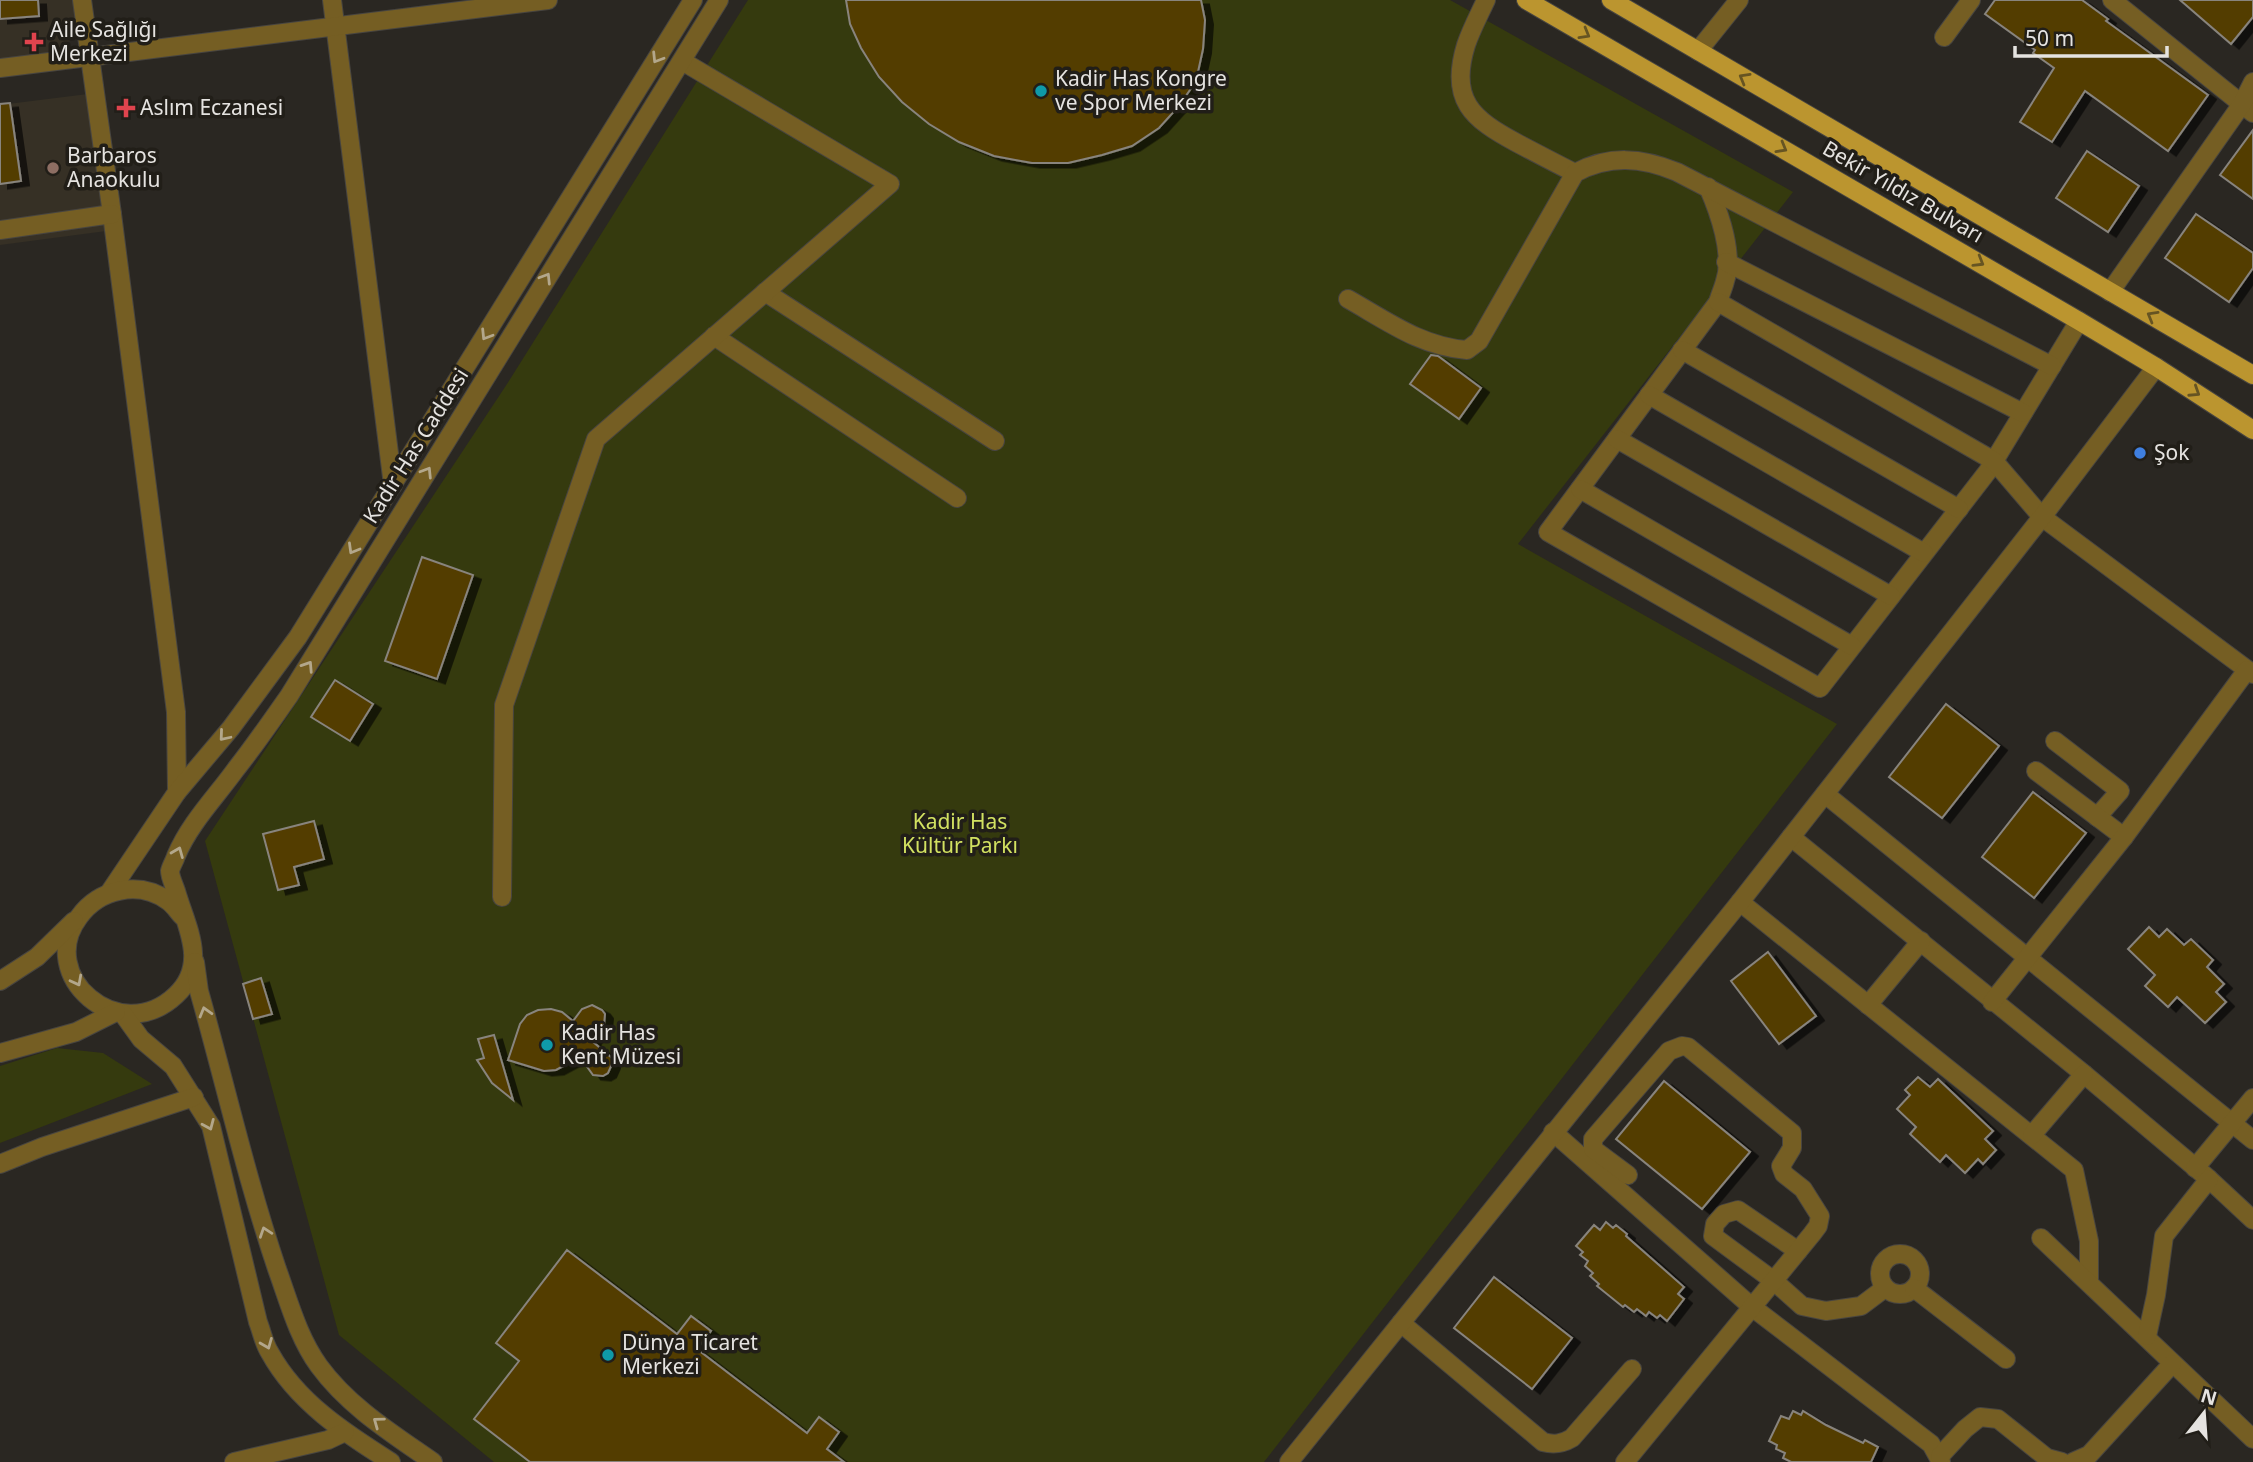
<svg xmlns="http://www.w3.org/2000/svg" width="2253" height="1462" font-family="'Noto Sans',sans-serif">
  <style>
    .built { fill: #363025 }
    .green { fill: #353a0e }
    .building { fill: #533c05; stroke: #88847d; stroke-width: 2; filter: url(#shadow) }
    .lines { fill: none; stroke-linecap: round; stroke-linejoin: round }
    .minor-casing { stroke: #484540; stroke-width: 20 }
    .major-casing { stroke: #484540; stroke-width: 20 }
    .minor { stroke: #755e23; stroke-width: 18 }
    .major { stroke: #bb952f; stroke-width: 18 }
    .oneway { stroke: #665422 }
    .oneway2 { stroke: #b3a78b }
    .health-dot { fill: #e0444e; stroke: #211e18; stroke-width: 2.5 }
    .culture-dot { fill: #0f9aa8; stroke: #211e18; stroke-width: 2.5 }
    .education-dot { fill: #8d6e63; stroke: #211e18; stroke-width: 2.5 }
    .shop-dot { fill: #3f7fe0; stroke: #211e18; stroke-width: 2.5 }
    .labels { text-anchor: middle; stroke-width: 7; stroke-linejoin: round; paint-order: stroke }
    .poi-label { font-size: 21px; fill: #e5e3e0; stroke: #211e18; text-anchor: start }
    .street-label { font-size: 21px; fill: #e5e3e0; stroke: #211e18 }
    .park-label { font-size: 21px; fill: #d2e161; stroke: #211e18 }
  </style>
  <defs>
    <filter id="shadow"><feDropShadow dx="8" dy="4.5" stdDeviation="0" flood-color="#0009"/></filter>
  </defs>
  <rect width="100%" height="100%" fill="#2a2722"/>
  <g class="built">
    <polygon points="0,0 75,0 78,29 59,54 0,61"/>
    <polygon points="96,93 114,230 0,245 0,105"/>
  </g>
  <g class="green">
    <polygon points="748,0 1450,0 1793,192 1518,544 1837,724 1264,1462 494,1462 339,1335 205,841 507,384"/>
    <polygon points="57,1048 103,1053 152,1084 0,1143 0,1066"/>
  </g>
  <g class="building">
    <polygon points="0,0 38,0 39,16 0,19"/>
    <polygon points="846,0 1201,0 1205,20 1203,49 1196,81 1179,106 1159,128 1132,146 1102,155 1068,163 1032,163 994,156 959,142 929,124 902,102 879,77 861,48 850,24"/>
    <polygon points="1995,0 2082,0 2108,19 2106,21 2208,95 2168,151 2085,91 2052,142 2020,122 2054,68 2033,53 2035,50 1985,14"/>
    <polygon points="2180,0 2253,0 2253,17 2231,44"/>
    <polygon points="10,103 21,181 0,184 0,104"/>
    <polygon points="2253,130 2253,199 2220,175"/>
    <polygon points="2087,151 2139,186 2108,232 2056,198"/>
    <polygon points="2196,214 2253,253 2253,268 2229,302 2165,258"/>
    <polygon points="1431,355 1438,356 1481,388 1459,419 1410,384"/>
    <polygon points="422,557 473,575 437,679 385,661"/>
    <polygon points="335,680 373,704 350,741 311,717"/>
    <polygon points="1946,704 1999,746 1942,818 1889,777"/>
    <polygon points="2033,792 2086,833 2034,898 1982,857"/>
    <polygon points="314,821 324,859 294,867 299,885 278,890 263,834"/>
    <polygon points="2149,927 2159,937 2167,929 2184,945 2191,939 2213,960 2207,967 2224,984 2216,992 2226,1002 2205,1023 2177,997 2168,1007 2145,986 2155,975 2128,949"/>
    <polygon points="1768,952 1816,1016 1779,1044 1731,981"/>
    <polygon points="261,978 272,1014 253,1019 243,984"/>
    <polygon points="592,1005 602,1010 605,1014 604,1025 592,1041 612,1058 612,1064 608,1073 603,1076 593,1075 580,1057 556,1070 544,1071 508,1060 520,1024 527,1015 538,1010 551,1009 562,1012 573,1021 582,1009"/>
    <polygon points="494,1035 513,1100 492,1083 477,1060 484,1058 478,1039"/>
    <polygon points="1918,1077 1930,1087 1938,1079 1993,1131 1985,1139 1996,1150 1983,1164 1978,1159 1965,1173 1946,1155 1940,1162 1910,1134 1916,1127 1897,1109 1910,1095 1905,1090"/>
    <polygon points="1664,1081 1750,1152 1702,1209 1616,1139"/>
    <polygon points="1606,1222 1613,1228 1616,1225 1627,1234 1626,1236 1684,1287 1678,1294 1684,1299 1667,1321 1660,1315 1657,1318 1649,1312 1646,1316 1637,1309 1634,1312 1625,1305 1623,1307 1597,1286 1599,1284 1590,1276 1593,1273 1585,1266 1588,1261 1580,1255 1583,1252 1576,1246 1594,1225 1600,1230"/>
    <polygon points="567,1250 677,1334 691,1316 711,1331 697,1349 807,1433 819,1417 839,1432 827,1449 844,1462 530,1462 474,1419 519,1361 496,1343"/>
    <polygon points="1494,1277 1572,1338 1532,1389 1454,1328"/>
    <polygon points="1793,1411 1801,1415 1803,1411 1826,1425 1863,1443 1865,1440 1878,1447 1871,1462 1791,1462 1783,1458 1785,1453 1776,1449 1777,1445 1769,1441 1781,1416 1789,1419"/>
  </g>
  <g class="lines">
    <defs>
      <g id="minor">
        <polyline points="82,0 112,214 176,712 177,792"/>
        <polyline points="332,0 393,485"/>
        <path d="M1486,0C1479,15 1471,30 1466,45C1449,100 1472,119 1517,143C1536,153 1555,163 1575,173"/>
        <polyline points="2112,0 2253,113"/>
        <polyline points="1944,37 1971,0"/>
        <polyline points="1698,51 1739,0"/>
        <polyline points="0,68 548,0"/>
        <path d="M1708,187C1719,212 1734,254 1725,281C1724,286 1720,295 1718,302L1548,532L1820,688L1988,471L2079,321"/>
        <polyline points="0,230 112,214"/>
        <polyline points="1726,262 2023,413"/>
        <polyline points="765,292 995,441"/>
        <polyline points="2110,292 2242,104 2253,82"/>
        <path d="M1348,299C1387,321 1422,347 1467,350L1479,341L1575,173C1609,155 1641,157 1677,172L2052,366"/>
        <polyline points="1718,302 1994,461 2042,517 2253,674"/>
        <polyline points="714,336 957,498"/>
        <polyline points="1682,350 1959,509"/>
        <polyline points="1649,395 1924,553"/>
        <polyline points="1617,439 1891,596"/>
        <polyline points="1580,489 1852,646"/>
        <polyline points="2055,741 2120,791 2097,817"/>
        <polyline points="2036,771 2124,837"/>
        <polyline points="1825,794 2253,1140"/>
        <polyline points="1791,837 2084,1074 2209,1179 2253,1220"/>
        <polyline points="109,893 177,792 231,728 298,637 693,0"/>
        <polyline points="502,897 504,705 596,439 890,184 682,61"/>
        <polyline points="1740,902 2074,1170 2089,1241 2089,1281"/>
        <path d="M183,917C178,912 174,905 168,901C139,880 99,889 79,917C35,975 119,1049 176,995C209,964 186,926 176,891C174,885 170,877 170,871C171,866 175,860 176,856C190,823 215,798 236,769C255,745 272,720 289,696L719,0"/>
        <path d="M195,962L199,991C225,1083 246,1177 277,1269C289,1302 298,1337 319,1366C349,1407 393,1434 433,1462"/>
        <polyline points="0,981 37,957 74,921"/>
        <polyline points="1992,1002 2124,837 2247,670"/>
        <polyline points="1868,1005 1921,941"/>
        <path d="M123,1014L141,1039L173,1066L211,1126L258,1322C262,1332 264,1344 270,1353C297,1402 345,1433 391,1462"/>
        <polyline points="0,1053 76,1032 116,1012"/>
        <polyline points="1553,1132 1752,1307 1931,1444 1941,1462"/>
        <polyline points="2032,1135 2084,1074"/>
        <polyline points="0,1164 42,1147 194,1097"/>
        <polyline points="2195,1168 2253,1098"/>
        <polyline points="2041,1238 2253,1439"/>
        <polyline points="1798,1251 1738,1210 1724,1214 1715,1224 1713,1236 1774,1281 1802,1306 1826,1311 1861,1306 1885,1288"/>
        <circle cx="1900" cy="1274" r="20"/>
        <polyline points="1914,1288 2006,1359"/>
        <path d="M1401,1323L1543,1442C1554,1445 1562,1444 1572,1438L1632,1369"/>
        <polyline points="2147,1336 2156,1295 2164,1236 2209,1179"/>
        <polyline points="1940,1456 1965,1429 1980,1417 1998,1419 2047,1458 2062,1462"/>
        <polyline points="234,1462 328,1440 345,1432"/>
        <polyline points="1289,1462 1740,902 2042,517 2156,367"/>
        <polyline points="1625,1462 1812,1234 1818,1226 1820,1216 1803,1189 1784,1174 1781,1166 1792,1148 1792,1133 1688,1047 1682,1046 1669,1051 1593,1139 1593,1149 1628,1175"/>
        <polyline points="2073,1462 2089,1455 2172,1364"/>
      </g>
      <g id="major">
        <polyline points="1526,0 2079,321 2156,367 2253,430"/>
        <polyline points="1611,0 2253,375"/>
      </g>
    </defs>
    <use href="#minor" class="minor-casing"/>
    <use href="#major" class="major-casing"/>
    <use href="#minor" class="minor"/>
    <use href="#major" class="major"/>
  </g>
  <defs><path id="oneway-chevron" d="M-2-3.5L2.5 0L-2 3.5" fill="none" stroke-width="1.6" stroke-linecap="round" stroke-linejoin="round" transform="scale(1.75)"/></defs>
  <g class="oneway">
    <use href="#oneway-chevron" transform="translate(1585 34) rotate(30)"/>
    <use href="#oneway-chevron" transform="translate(1744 78) rotate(-150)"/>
    <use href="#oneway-chevron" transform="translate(1782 148) rotate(30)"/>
    <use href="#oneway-chevron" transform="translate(1979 262) rotate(31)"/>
    <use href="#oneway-chevron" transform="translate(2152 316) rotate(-150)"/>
    <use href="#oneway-chevron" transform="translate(2195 392) rotate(33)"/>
  </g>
  <g class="oneway2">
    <use href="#oneway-chevron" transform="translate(657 58) rotate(122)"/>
    <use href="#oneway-chevron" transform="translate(546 278) rotate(-58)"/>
    <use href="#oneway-chevron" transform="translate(486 335) rotate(122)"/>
    <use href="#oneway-chevron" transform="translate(427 472) rotate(-58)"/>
    <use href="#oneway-chevron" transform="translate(353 549) rotate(120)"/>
    <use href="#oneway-chevron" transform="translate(308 666) rotate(-57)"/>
    <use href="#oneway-chevron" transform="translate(224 736) rotate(130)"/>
    <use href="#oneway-chevron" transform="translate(178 852) rotate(-68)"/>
    <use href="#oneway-chevron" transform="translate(77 981) rotate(62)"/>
    <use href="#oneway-chevron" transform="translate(205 1012) rotate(-106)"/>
    <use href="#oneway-chevron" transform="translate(209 1125) rotate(67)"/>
    <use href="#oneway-chevron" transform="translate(265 1232) rotate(-109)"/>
    <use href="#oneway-chevron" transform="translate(267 1344) rotate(68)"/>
    <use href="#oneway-chevron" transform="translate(378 1422) rotate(-144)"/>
  </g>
  <g class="health-dot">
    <path d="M30.5 31.5h7v7h7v7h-7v7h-7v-7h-7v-7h7z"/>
    <path d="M122.5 97.5h7v7h7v7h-7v7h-7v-7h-7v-7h7z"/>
  </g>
  <g class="culture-dot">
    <circle cx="1041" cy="91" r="7"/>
    <circle cx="547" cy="1045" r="7"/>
    <circle cx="608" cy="1355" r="7"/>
  </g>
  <circle class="education-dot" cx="53" cy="168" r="7"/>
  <circle class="shop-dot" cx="2140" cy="453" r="7"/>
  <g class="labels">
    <g class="poi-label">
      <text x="50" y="37">Aile Sağlığı<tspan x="50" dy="24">Merkezi</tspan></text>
      <text x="1055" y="86">Kadir Has Kongre<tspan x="1055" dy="24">ve Spor Merkezi</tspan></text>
      <text x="140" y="115">Aslım Eczanesi</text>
      <text x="67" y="163">Barbaros<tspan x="67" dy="24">Anaokulu</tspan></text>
      <text x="2154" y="460">Şok</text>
      <text x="561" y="1040">Kadir Has<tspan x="561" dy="24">Kent Müzesi</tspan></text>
      <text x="622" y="1350">Dünya Ticaret<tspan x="622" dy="24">Merkezi</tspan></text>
    </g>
    <g class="street-label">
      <text transform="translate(1903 192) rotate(30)" y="7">Bekir Yıldız Bulvarı</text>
      <text transform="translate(416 446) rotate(-58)" y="7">Kadir Has Caddesi</text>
    </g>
    <g class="park-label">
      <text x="960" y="829">Kadir Has<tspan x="960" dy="24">Kültür Parkı</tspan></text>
    </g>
  </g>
  <g transform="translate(2204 1413) rotate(17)" stroke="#211e18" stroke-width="5" paint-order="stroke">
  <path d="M0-5L12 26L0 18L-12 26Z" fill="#e5e3e0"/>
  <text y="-10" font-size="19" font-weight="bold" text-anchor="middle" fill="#e5e3e0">N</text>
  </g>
  <path d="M2015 46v10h152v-10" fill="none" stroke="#e5e3e0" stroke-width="3.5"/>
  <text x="2025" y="46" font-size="21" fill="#e5e3e0" stroke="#211e18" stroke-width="5" paint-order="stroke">50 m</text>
</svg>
